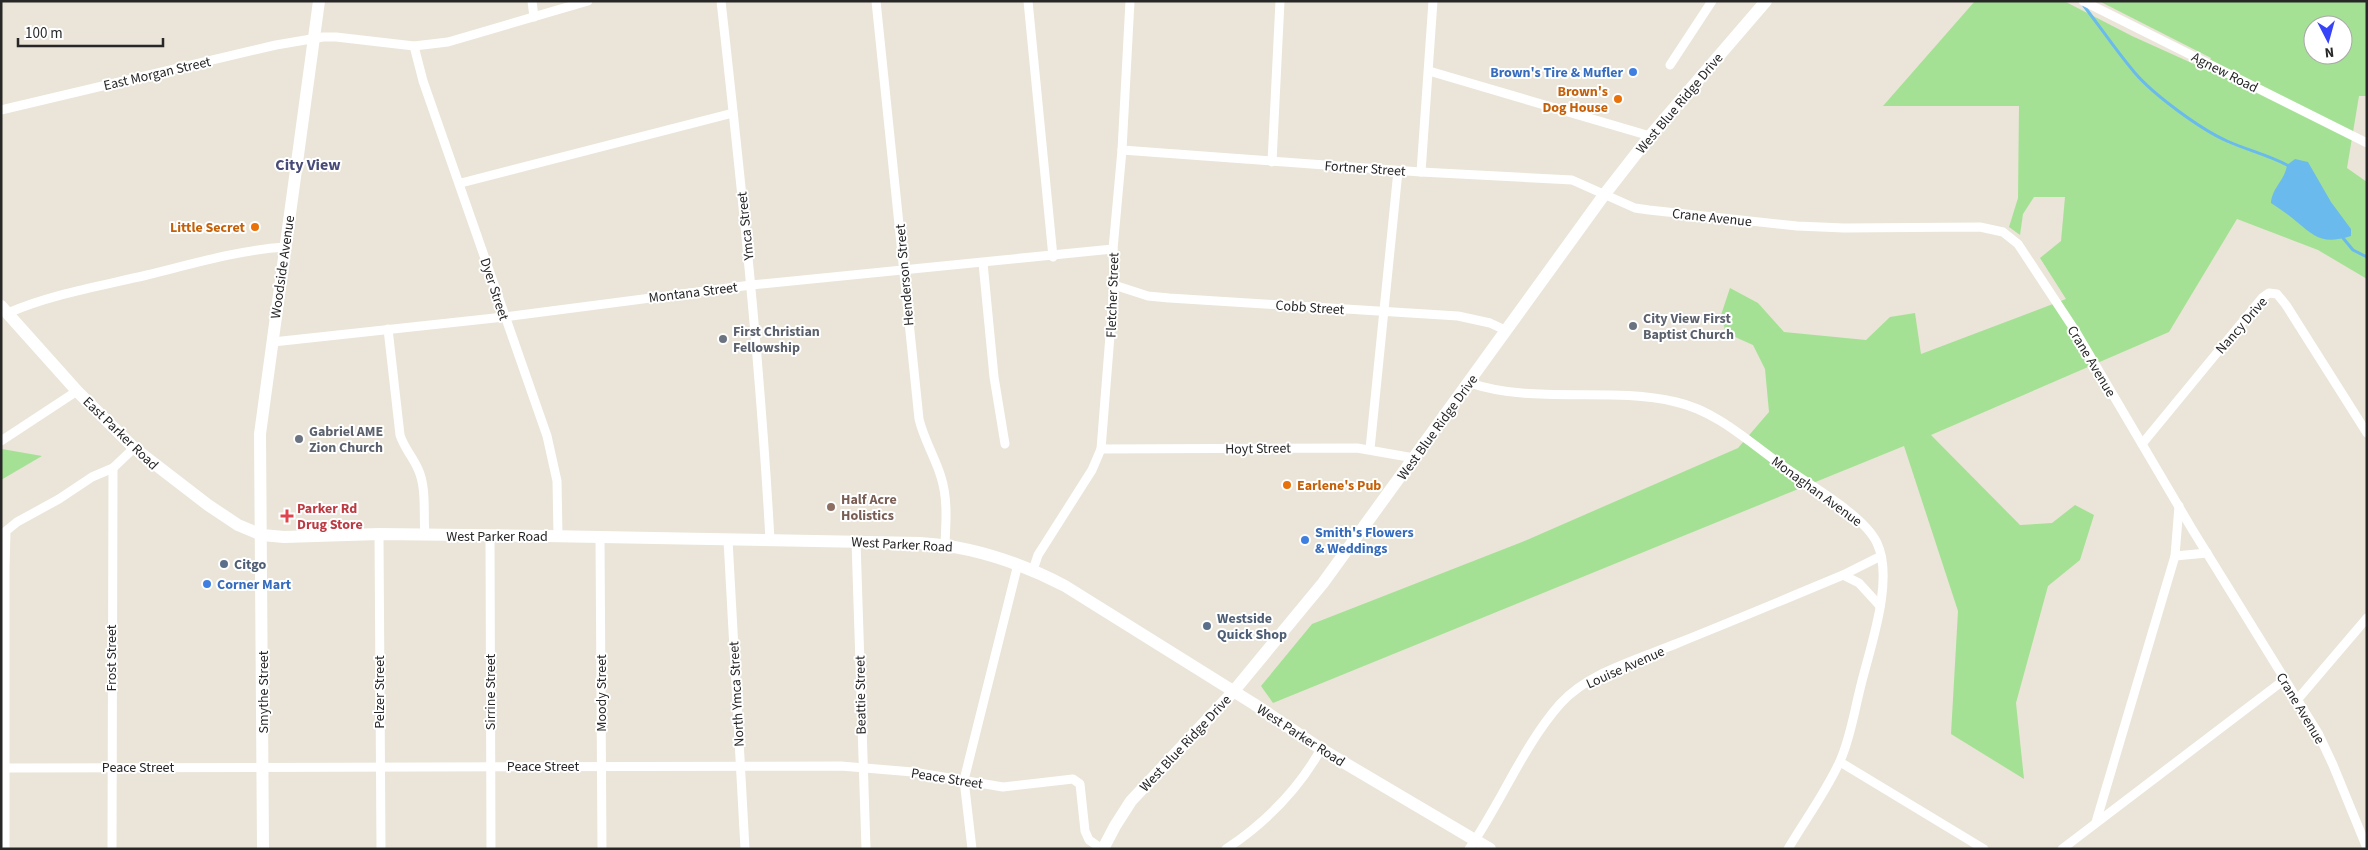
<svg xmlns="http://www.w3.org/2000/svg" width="2368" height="850" font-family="'Source Sans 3',sans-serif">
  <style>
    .green { fill: #a5e194; fill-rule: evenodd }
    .water { fill: #6abaed }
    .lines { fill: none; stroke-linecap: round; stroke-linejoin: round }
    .stream { stroke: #6abaed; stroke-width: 3 }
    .street { stroke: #fff; stroke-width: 9 }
    .secondary { stroke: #fff; stroke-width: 12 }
    .shop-dot { fill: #3f7fe0; stroke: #fff; stroke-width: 2 }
    .food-dot { fill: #e8710a; stroke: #fff; stroke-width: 2 }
    .worship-dot { fill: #6b7280; stroke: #fff; stroke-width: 2 }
    .education-dot { fill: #8d6e63; stroke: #fff; stroke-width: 2 }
    .health-dot { fill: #e0444e; stroke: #fff; stroke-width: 2 }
    .service-dot { fill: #5c6f8a; stroke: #fff; stroke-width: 2 }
    .labels { text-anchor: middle; stroke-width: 4; stroke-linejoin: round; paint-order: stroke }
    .shop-label { font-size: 14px; font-weight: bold; fill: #366cbe; stroke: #fff; text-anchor: start }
    .street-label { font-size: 14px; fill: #272727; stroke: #fff }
    .food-label { font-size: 14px; font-weight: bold; fill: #c56008; stroke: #fff; text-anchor: end }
    .worship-label { font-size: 14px; font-weight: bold; fill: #5b616d; stroke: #fff; text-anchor: start }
    .education-label { font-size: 14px; font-weight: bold; fill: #785e54; stroke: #fff; text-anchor: start }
    .health-label { font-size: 14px; font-weight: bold; fill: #be3a42; stroke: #fff; text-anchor: start }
    .service-label { font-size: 14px; font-weight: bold; fill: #4e5e75; stroke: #fff; text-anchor: start }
    .quarter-label { font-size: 16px; font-weight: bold; fill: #484b77; stroke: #fff }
  </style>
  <rect width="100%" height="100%" fill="#eae5d8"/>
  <g class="green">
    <path d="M1975,1H2064L2132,36L2205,69L2211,58L2099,1H2367V96H2359L2347,168L2367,182V279L2318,250L2237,219L2169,332L1931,435L2020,525L2052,523L2075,505L2094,515L2080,560L2048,586L2016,703L2024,779L1951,734L1958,611L1904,446L1273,703L1261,686L1312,624L1522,542L1738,448L1769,412L1765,369L1753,345L1726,333L1721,315L1730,288L1758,303L1784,332L1866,340L1890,317L1915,313L1921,354L2066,299L2040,258L2061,241L2065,197H2034L2023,214L2020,235L2009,227L2018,198L2019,106H1883ZM2313,25H2343V55H2313Z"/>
    <polygon points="1,449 2,449 42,456 1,480"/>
  </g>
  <path class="water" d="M2295,159L2308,162L2331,202L2351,229V236C2324,244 2317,239 2297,222C2289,215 2280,209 2271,203C2272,188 2285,180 2287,165Z"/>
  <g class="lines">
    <g class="stream">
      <path d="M2084,6C2101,28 2117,52 2135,73C2154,95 2200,129 2227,141C2247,150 2268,155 2287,165"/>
      <polyline points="2343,238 2353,250 2367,257"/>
    </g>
    <g class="street">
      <polyline points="532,1 534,17"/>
      <path d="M721,1C741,181 760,360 770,540"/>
      <path d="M876,1L919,419C924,440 935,457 941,477C948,499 946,522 945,544"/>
      <polyline points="1028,1 1053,257"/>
      <polyline points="2083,1 2367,143"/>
      <polyline points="414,46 423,81 547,436 557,481 558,536"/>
      <polyline points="1670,65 1712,1"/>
      <polyline points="1429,71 1650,136"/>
      <polyline points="1,110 276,45 323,37 336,37 414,46 448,42 588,1"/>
      <polyline points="1122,150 1421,172 1572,180 1635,208 1649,210 1797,226 1844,228 1980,227 2003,232 2018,244 2076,332 2192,529 2318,733 2333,765 2367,848"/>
      <polyline points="1272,162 1280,1"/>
      <polyline points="1421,172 1433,1"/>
      <polyline points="461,183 733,113"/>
      <polyline points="983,263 994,377 1005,444"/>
      <polyline points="1114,285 1148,296 1169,298 1458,316 1490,323 1505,330"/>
      <path d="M8,313C52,294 101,286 147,275C192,264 239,250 285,247"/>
      <path d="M388,329L400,435C404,448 413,457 418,469C427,488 423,514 425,535"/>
      <polyline points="273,342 504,317 751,285 1113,249"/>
      <path d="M1470,383C1535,405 1609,386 1676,402C1717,411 1750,443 1783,466C1809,485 1864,515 1877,543C1895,581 1869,650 1860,689C1854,713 1850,739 1840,761C1826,792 1805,820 1788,849"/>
      <polyline points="1,441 77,391"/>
      <polyline points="2142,444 2262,298 2269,293 2277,294 2286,305 2367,433"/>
      <polyline points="1101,449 1357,448 1414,458"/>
      <polyline points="1370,449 1398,171"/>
      <polyline points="379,534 381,849"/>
      <polyline points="490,535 491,849"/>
      <polyline points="600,538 602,849"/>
      <polyline points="728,540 745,849"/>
      <polyline points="856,541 866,849"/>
      <polyline points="2175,556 2207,553"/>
      <polyline points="1033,570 1038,555 1092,470 1101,449 1114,285 1113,249 1122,150 1130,1"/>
      <polyline points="1843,575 1881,556"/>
      <polyline points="2297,700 2367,618"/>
      <polyline points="1840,762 1984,849"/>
      <polyline points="6,768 841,766 913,772 1003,787 1073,779 1080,784 1085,831 1089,840 1102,849"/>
      <polyline points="2096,822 2175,556 2179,506"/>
      <polyline points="5,849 5,568 6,531 17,522 59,499 92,477 113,468 134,448"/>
      <polyline points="112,849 113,468"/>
      <polyline points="972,849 964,780 1018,564"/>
      <path d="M1226,849C1265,823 1298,790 1321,749"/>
      <path d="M1469,849C1501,803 1523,746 1560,704C1589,672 1639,659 1678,643C1733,621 1788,598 1843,575L1859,583L1880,606"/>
      <polyline points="2062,849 2284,680"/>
    </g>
    <g class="secondary">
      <path d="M1,306L77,391L134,448L208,505L238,525L262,535L284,537L379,534L546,536L920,543C972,546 1019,562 1065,586L1254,704L1321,749L1490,849"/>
      <polyline points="263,849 260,434 319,1"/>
      <polyline points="1103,849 1115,826 1131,801 1233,692 1323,583 1604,195 1650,136 1766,1"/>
    </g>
  </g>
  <g class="shop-dot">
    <circle cx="1633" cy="72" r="5"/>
    <circle cx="1305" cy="540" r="5"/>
    <circle cx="207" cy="584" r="5"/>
  </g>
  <g class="food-dot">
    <circle cx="1618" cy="99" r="5"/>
    <circle cx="255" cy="227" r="5"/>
    <circle cx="1287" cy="485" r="5"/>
  </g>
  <g class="worship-dot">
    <circle cx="1633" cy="326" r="5"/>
    <circle cx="723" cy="339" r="5"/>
    <circle cx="299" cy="439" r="5"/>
  </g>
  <circle class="education-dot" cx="831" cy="507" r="5"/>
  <path class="health-dot" d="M284.5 508.5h5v5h5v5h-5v5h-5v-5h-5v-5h5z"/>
  <g class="service-dot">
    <circle cx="224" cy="564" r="5"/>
    <circle cx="1207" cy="626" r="5"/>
  </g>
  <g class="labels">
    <g class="shop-label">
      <text x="1623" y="77" text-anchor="end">Brown's Tire &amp; Mufler</text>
      <text x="1315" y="537">Smith's Flowers<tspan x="1315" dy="16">&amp; Weddings</tspan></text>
      <text x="217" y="589">Corner Mart</text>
    </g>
    <g class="street-label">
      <text transform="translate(2225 72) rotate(27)" y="5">Agnew Road</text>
      <text transform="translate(157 73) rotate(-13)" y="5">East Morgan Street</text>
      <text transform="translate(1679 103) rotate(-50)" y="5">West Blue Ridge Drive</text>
      <text transform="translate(1365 168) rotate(4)" y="5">Fortner Street</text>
      <text transform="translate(1712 217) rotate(6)" y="5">Crane Avenue</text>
      <text transform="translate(745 226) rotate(-96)" y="5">Ymca Street</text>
      <text transform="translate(282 267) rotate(-82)" y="5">Woodside Avenue</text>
      <text transform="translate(904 275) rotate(-95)" y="5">Henderson Street</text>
      <text transform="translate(495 289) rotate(72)" y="5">Dyer Street</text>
      <text transform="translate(693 292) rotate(-7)" y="5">Montana Street</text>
      <text transform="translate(1112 295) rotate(-88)" y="5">Fletcher Street</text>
      <text transform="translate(1310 307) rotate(4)" y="5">Cobb Street</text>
      <text transform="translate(2241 325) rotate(-49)" y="5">Nancy Drive</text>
      <text transform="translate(2092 361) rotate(59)" y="5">Crane Avenue</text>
      <text transform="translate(1437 427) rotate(-54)" y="5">West Blue Ridge Drive</text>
      <text transform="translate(121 433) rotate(44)" y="5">East Parker Road</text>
      <text transform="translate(1258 448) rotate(-1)" y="5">Hoyt Street</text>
      <text transform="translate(1817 491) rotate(36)" y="5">Monaghan Avenue</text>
      <text x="497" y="541">West Parker Road</text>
      <text transform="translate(902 544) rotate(3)" y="5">West Parker Road</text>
      <text transform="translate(111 658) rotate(-90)" y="5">Frost Street</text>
      <text transform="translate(1625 667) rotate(-24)" y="5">Louise Avenue</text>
      <text transform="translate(263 692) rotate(-90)" y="5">Smythe Street</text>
      <text transform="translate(379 692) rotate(-90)" y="5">Pelzer Street</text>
      <text transform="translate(490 692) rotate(-90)" y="5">Sirrine Street</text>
      <text transform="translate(601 693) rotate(-90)" y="5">Moody Street</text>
      <text transform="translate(736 694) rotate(-93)" y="5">North Ymca Street</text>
      <text transform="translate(860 695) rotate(-91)" y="5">Beattie Street</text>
      <text transform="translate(2301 708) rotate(59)" y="5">Crane Avenue</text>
      <text transform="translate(1301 735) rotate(33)" y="5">West Parker Road</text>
      <text transform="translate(1185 743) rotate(-47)" y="5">West Blue Ridge Drive</text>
      <text x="543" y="771">Peace Street</text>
      <text x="138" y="772">Peace Street</text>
      <text transform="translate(947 778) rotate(9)" y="5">Peace Street</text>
    </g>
    <g class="food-label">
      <text x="1608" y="96">Brown's<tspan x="1608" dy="16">Dog House</tspan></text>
      <text x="245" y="232">Little Secret</text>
      <text x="1297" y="490" text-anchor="start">Earlene's Pub</text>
    </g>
    <g class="worship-label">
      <text x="1643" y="323">City View First<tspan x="1643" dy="16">Baptist Church</tspan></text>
      <text x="733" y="336">First Christian<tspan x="733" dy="16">Fellowship</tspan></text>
      <text x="309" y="436">Gabriel AME<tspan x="309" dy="16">Zion Church</tspan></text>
    </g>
    <g class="education-label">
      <text x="841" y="504">Half Acre<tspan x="841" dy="16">Holistics</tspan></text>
    </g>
    <g class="health-label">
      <text x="297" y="513">Parker Rd<tspan x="297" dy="16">Drug Store</tspan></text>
    </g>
    <g class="service-label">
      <text x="234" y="569">Citgo</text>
      <text x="1217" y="623">Westside<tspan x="1217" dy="16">Quick Shop</tspan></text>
    </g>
    <g class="quarter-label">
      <text x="308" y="170">City View</text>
    </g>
  </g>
  <rect width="2368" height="850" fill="none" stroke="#272727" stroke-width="5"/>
  <g transform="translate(2328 40) rotate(174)"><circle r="24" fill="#ffffff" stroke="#a9a9a9"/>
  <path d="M0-4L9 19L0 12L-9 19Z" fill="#3743f8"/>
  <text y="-8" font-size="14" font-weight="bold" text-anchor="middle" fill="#272727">N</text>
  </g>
  <path d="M18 38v8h145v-8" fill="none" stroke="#272727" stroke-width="2.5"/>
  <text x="25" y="38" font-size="15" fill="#272727" stroke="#ffffff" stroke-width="4" paint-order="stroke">100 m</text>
</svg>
